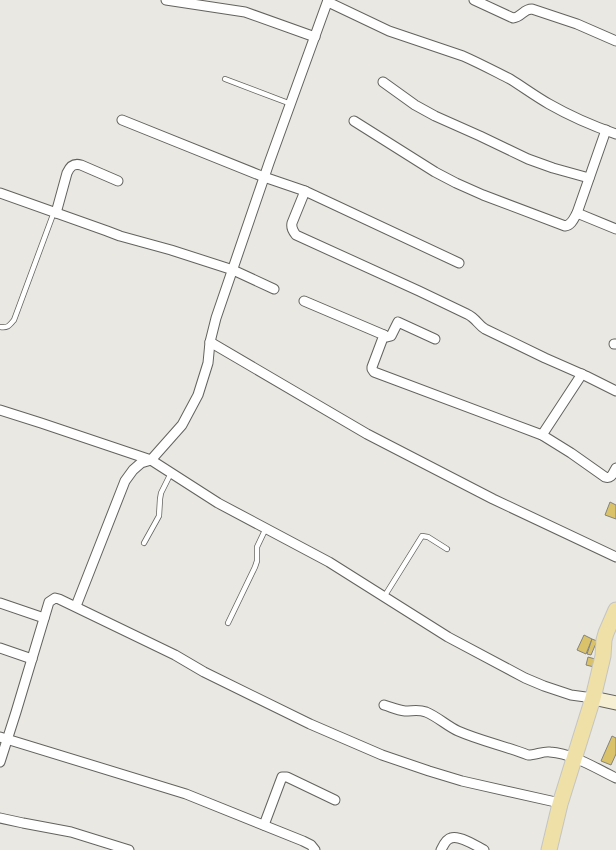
<svg xmlns="http://www.w3.org/2000/svg" width="616" height="850" font-family="'PT Serif',serif">
  <style>
    .building { fill: #d9c26a; stroke: #84837e }
    .lines { fill: none; stroke-linecap: round; stroke-linejoin: round }
    .lane-casing { stroke: #63625e; stroke-width: 6 }
    .street-casing { stroke: #63625e; stroke-width: 11 }
    .secondary-casing { stroke: #63625e; stroke-width: 15 }
    .primary-casing { stroke: #c4c4c3; stroke-width: 17 }
    .lane { stroke: #fff; stroke-width: 4.5 }
    .street { stroke: #fff; stroke-width: 9 }
    .secondary { stroke: #f7efd3; stroke-width: 13 }
    .primary { stroke: #eee0a7; stroke-width: 15 }
  </style>
  <rect width="100%" height="100%" fill="#e9e8e2"/>
  <g class="building">
    <polygon points="610,502 616,505 616,519 605,515"/>
    <polygon points="584,635 592,639 586,654 577,650"/>
    <polygon points="592,639 597,641 591,655 587,654"/>
    <polygon points="588,657 595,659 594,667 586,665"/>
    <polygon points="612,736 616,738 616,754 611,765 601,761"/>
  </g>
  <g class="lines">
    <defs>
      <g id="lane">
        <polyline points="225,79 291,104"/>
        <path d="M0,327C8,328 9,326 14,320L54,212"/>
        <polyline points="144,543 159,516 160,499 161,493 171,473"/>
        <polyline points="384,597 422,536 428,537 447,549"/>
        <polyline points="228,623 255,567 257,561 257,547 266,528"/>
      </g>
      <g id="street">
        <polyline points="166,0 245,12 315,37"/>
        <path d="M474,0L513,18C522,17 523,9 532,9L577,24L616,41"/>
        <path d="M328,2L389,31L463,56C479,63 494,71 510,79C523,87 535,96 549,104C570,116 593,126 616,134"/>
        <polyline points="383,82 415,105 435,116 480,136 528,159 553,168 589,178"/>
        <path d="M122,120L264,177L305,191L292,223C291,228 293,231 296,235L419,291L467,314C476,318 478,325 485,329L545,358L586,376L616,391"/>
        <path d="M354,121L435,172L456,183L483,195L565,226C572,225 574,218 577,213L606,130"/>
        <polyline points="305,191 459,263"/>
        <polyline points="0,193 107,231 120,236 171,250 233,270 274,289"/>
        <path d="M56,213L67,173C70,166 74,163 81,165L118,181"/>
        <polyline points="577,213 616,229"/>
        <path d="M304,301L384,335L372,367V369L374,372L542,435L571,453L605,477C612,479 613,473 616,468"/>
        <polyline points="384,335 387,337 391,336 398,322 435,339"/>
        <polyline points="210,342 367,434 493,499 616,557"/>
        <polyline points="614,344 616,344"/>
        <polyline points="0,410 41,423 151,460 218,503 329,562 448,637 525,678 544,686 571,695 593,698"/>
        <polyline points="542,435 582,374"/>
        <polyline points="0,603 44,618"/>
        <polyline points="76,606 125,481 133,470 141,463 151,460 182,425 198,395 208,363 210,342 216,318 269,163 328,0"/>
        <polyline points="0,648 32,659"/>
        <path d="M384,705C391,707 397,710 405,711C413,711 418,709 426,712C438,717 447,726 458,731C481,741 505,746 528,755C536,755 543,751 550,752C574,754 595,768 616,778"/>
        <polyline points="0,737 186,794 303,841 311,845 315,850"/>
        <polyline points="0,762 16,712 49,602 55,598 59,599 175,655 204,672 310,724 382,755 429,771 462,781 560,803"/>
        <polyline points="0,818 23,823 71,832 129,850"/>
        <polyline points="264,825 282,777 287,777 335,800"/>
        <path d="M441,850C443,846 446,839 451,838C459,835 477,846 484,850"/>
      </g>
      <polyline id="secondary" points="593,698 616,703"/>
      <polyline id="primary" points="549,850 560,804 593,698 603,656 604,640 606,633 616,610"/>
    </defs>
    <use href="#lane" class="lane-casing"/>
    <use href="#street" class="street-casing"/>
    <use href="#secondary" class="secondary-casing"/>
    <use href="#primary" class="primary-casing"/>
    <use href="#lane" class="lane"/>
    <use href="#street" class="street"/>
    <use href="#secondary" class="secondary"/>
    <use href="#primary" class="primary"/>
  </g>
</svg>
